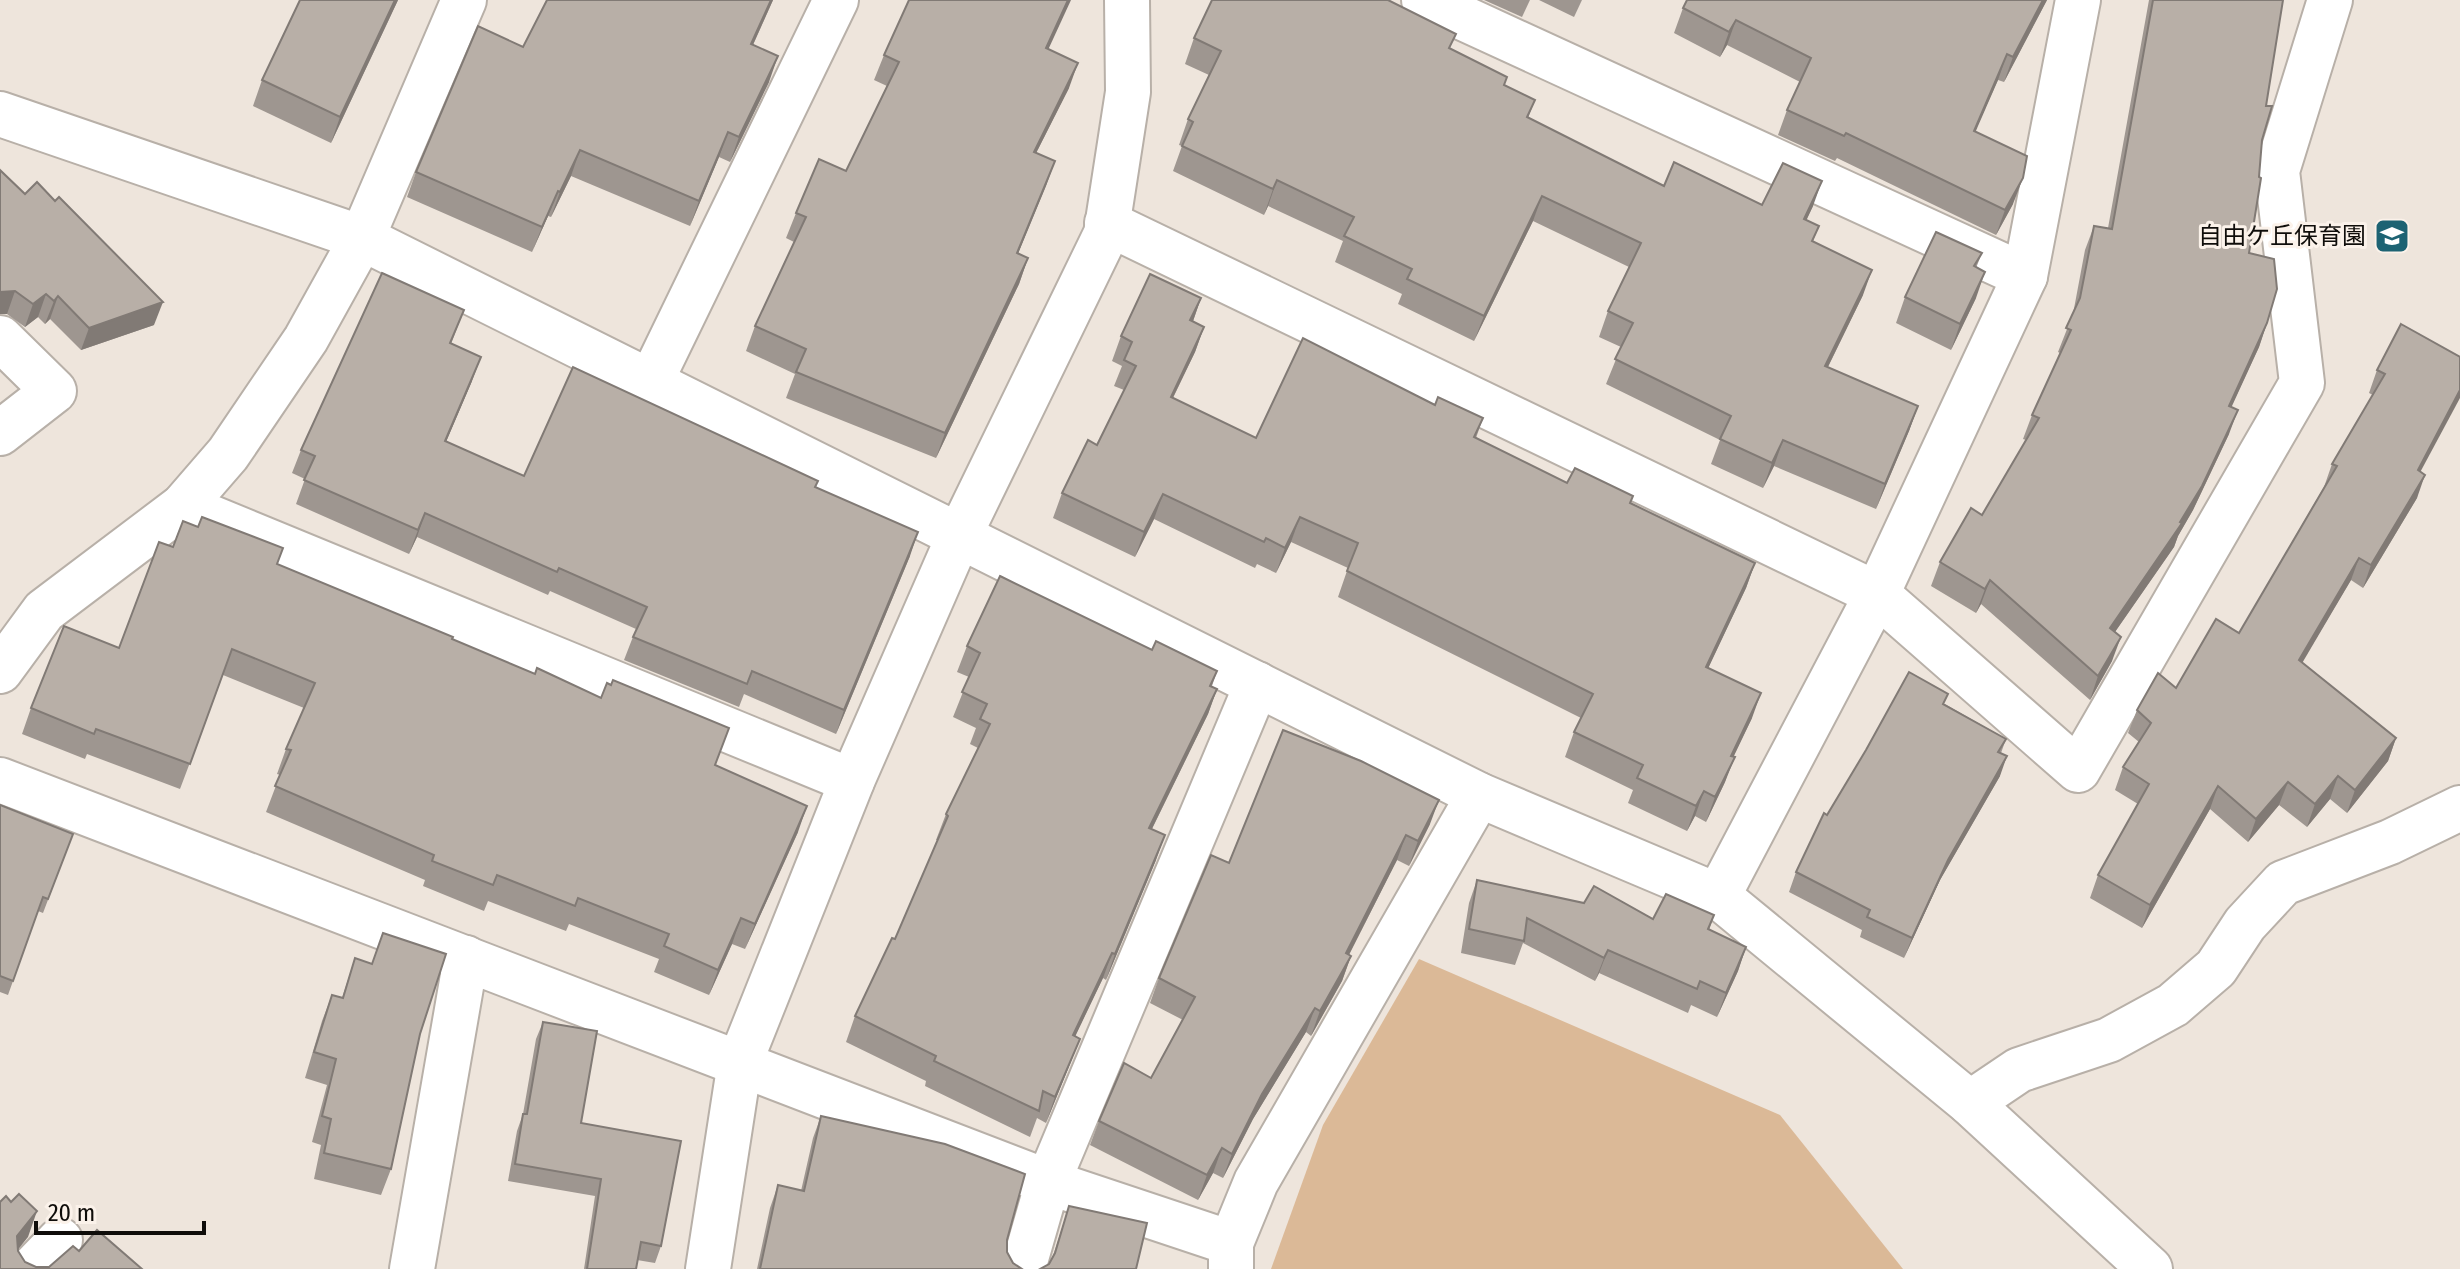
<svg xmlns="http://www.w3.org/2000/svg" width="2460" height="1269" font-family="'Fira Sans Condensed','Noto Sans JP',sans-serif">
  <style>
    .green { fill: #dbb997 }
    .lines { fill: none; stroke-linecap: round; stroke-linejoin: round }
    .street-casing { stroke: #b8b0a8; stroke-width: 48 }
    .secondary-casing { stroke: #b8b0a8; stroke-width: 48 }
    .street { stroke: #fff; stroke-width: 44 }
    .secondary { stroke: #fff; stroke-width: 44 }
    .wall { fill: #9e9690 }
    .shaded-wall { fill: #817a75 }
    .building { fill: #b8afa7; stroke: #817a75; stroke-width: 2 }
    .labels { text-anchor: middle; stroke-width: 6; stroke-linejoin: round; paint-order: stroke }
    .poi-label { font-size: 24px; fill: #0f0d0a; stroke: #fbf2ea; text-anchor: end }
  </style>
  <rect width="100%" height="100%" fill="#eee5dc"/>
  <polygon class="green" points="1419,959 1780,1115 1903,1269 1271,1269 1323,1125"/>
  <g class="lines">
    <defs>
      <g id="street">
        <polyline points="1424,0 2025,276"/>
        <polyline points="1107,223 1877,594 2078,770 2302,383 2277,171 2330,0"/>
        <polyline points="0,338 54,391 0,433"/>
        <polyline points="651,381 836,0"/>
        <polyline points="183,506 852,781"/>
        <polyline points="0,671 44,611 183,506 228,454 306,339 362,238 464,0"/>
        <polyline points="0,780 1048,1182 1231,1243"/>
        <polyline points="1718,896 1877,594 2025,276 2078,0"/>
        <polyline points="1970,1103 2019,1070 2109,1040 2173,1005 2216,968 2245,924 2283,883 2390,842 2460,808"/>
        <polyline points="32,1269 60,1240"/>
        <polyline points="412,1269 466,958"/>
        <polyline points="708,1269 740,1062 852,781 959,536"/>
        <polyline points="1023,1269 1048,1182 1257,684"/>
        <polyline points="1231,1269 1231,1243 1256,1182 1479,795"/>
      </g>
      <g id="secondary">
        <polyline points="0,114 362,238 1479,795 1718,896 1970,1103 2150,1269"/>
        <polyline points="959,536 1106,234 1128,92 1127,0"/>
      </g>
    </defs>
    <use href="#street" class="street-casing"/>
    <use href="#secondary" class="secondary-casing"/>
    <use href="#street" class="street"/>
    <use href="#secondary" class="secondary"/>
  </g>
  <g class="wall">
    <polygon points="300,0 398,0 331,143 253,106 262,80"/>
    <polygon points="547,0 773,0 753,45 769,82 730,162 719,157 690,226 571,176 551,217 548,216 532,252 407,197 416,172 523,47"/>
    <polygon points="1484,0 1530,0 1522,17"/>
    <polygon points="1539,0 1582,0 1574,17"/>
    <polygon points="2047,0 2004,82 1998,80 1975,131 2013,204 1996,235 1837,158 1835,161 1778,135 1787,110 1800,82 1727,45 1720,57 1674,33 1683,8"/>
    <polygon points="2149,0 2283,0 2266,106 2249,253 2267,323 2259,347 2231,407 2229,434 2193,510 2178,536 2174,547 2115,632 2112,661 2090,700 1981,604 1976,613 1931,586 1940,562 1982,515 2026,440 2023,439 2032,415 2060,353 2058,352 2073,314 2085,250 2094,226 2108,228"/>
    <polygon points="1194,38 1451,49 1504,85 1535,100 1528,118 1664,186 1762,205 1813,206 1806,220 1819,226 1813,241 1863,295 1828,367 1918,406 1909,431 1876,509 1774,466 1763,488 1711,464 1720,440 1606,384 1621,347 1599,337 1608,311 1629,267 1533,221 1474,341 1398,304 1402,294 1335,262 1343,241 1268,206 1264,215 1173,171 1182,146 1179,145 1188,119 1209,75 1185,64"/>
    <polygon points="1048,49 1069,88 1036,153 1055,161 1018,253 1028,258 1019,284 936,458 786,398 795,374 746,351 755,326 794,242 786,238 796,213 846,171 887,86 874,80 884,55"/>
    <polygon points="0,170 154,325 81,350 50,319 45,324 38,317 25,327 7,314"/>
    <polygon points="1982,253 1976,268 1976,298 1951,350 1896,323 1905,297"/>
    <polygon points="1201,298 1193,321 1204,327 1195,352 1173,398 1256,438 1435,405 1483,418 1476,438 1567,483 1633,496 1630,504 1755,563 1746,588 1708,668 1752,718 1733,757 1725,782 1706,822 1695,816 1687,831 1628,803 1633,790 1565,757 1574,732 1581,718 1338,597 1348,568 1291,542 1276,573 1257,564 1255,568 1154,519 1135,557 1053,518 1062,493 1097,445 1124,390 1114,386 1122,366 1112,361 1121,336"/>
    <polygon points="464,310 451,344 472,381 446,442 524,476 816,487 910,556 836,734 744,694 739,707 624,660 636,629 550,591 548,595 417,537 409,554 296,504 305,479 292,473 301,450"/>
    <polygon points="2401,324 2420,472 2417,498 2363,588 2351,580 2302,662 2396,738 2388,761 2347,813 2330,799 2307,827 2279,805 2248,842 2210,809 2142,928 2090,898 2098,875 2138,804 2115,790 2123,767 2139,742 2128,733 2137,710 2176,688 2239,633 2324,487 2332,464 2373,395 2369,393 2377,370"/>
    <polygon points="198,527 277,564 452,639 715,766 798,832 745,949 732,944 709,995 654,972 659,959 569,924 566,931 488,901 484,911 423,886 425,880 266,812 280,775 277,774 286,749 304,708 223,675 180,789 87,754 85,759 22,734 31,708 119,648 173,547"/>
    <polygon points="967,646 1152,650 1217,671 1212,686 1217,689 1208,714 1152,829 1156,860 1106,980 1103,978 1075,1036 1080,1039 1046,1123 1037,1118 1030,1137 925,1086 926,1081 846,1042 855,1016 895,939 938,840 936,840 946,814 978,748 970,744 976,728 953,717 969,677 957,672"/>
    <polygon points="1945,704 2006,739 2001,753 2000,776 1940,880 1904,958 1860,937 1862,930 1789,892 1796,872 1827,815"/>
    <polygon points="0,805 73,834 43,913 38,911 8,995 0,992"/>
    <polygon points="1430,824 1409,866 1397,860 1349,955 1351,956 1342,981 1311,1036 1306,1032 1253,1119 1223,1178 1213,1173 1198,1200 1090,1145 1099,1121 1151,1078 1183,1020 1150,1003 1159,978 1229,863"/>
    <polygon points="1477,880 1653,919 1714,915 1709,930 1746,947 1738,971 1717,1017 1691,1005 1688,1013 1599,973 1595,981 1523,943 1515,965 1461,953 1469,903"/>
    <polygon points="355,958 420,1034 391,1169 381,1195 314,1179 321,1145 312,1142 327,1085 305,1078 322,1021 332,995 342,998"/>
    <polygon points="543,1022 581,1123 661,1246 655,1263 637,1260 636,1269 584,1269 595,1196 508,1181 517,1131 523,1114 536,1039"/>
    <polygon points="821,1116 1007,1240 1007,1252 1013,1263 1022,1269 757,1269 770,1208 778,1185 801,1191 813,1138"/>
    <polygon points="1069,1206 1136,1269 1049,1264 1052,1259"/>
  </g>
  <g class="shaded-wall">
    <polygon points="395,0 398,0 331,143 340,117"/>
    <polygon points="771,0 773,0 742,69 751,44"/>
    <polygon points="1068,0 1071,0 1037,74 1046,48"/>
    <polygon points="2043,0 2047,0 2004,82 2013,57"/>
    <polygon points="1736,20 1727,45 1720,57 1729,32"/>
    <polygon points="2007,54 1998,80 1965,156 1974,131"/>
    <polygon points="778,56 769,82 730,162 739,137"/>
    <polygon points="1078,63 1069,88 1024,177 1034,152"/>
    <polygon points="728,132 719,157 690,226 699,201"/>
    <polygon points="580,150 571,176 551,217 560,192"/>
    <polygon points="1055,161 1046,186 1008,278 1017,253"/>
    <polygon points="2023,178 2013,204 1996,235 2005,210"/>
    <polygon points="1277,180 1268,206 1264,215 1273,189"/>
    <polygon points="1822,181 1813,206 1795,245 1804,219"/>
    <polygon points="558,191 548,216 532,252 542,227"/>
    <polygon points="1542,196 1533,221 1474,341 1484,316"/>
    <polygon points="1028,258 1019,284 936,458 945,433"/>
    <polygon points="1872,270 1863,295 1816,391 1825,366"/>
    <polygon points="1985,272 1976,298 1951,350 1960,324"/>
    <polygon points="15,291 7,314 0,314 0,292"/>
    <polygon points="46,294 38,317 25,327 33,304"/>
    <polygon points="58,296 50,319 45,324 54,301"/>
    <polygon points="1201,298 1192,324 1190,320"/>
    <polygon points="163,302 154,325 81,350 89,328"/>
    <polygon points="2267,323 2259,347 2221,430 2229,406"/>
    <polygon points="1204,327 1195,352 1161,422 1171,397"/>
    <polygon points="481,357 472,381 436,465 445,441"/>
    <polygon points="2460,390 2460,398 2409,493 2418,470"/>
    <polygon points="1918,406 1909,431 1876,509 1885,484"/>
    <polygon points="2238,410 2229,434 2193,510 2178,536 2174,547 2101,652 2110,628 2180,522"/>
    <polygon points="1783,440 1774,466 1763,488 1772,463"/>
    <polygon points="2425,475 2417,498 2363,588 2371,565"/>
    <polygon points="1163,494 1154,519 1135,557 1144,532"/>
    <polygon points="425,513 417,537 409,554 418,530"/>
    <polygon points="1300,517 1291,542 1276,573 1285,548"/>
    <polygon points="918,532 910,556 836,734 844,710"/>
    <polygon points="2359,558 2351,580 2291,682 2299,660"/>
    <polygon points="1755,563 1746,588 1697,692 1706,667"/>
    <polygon points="1990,580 1981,604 1976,613 1985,589"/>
    <polygon points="2121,637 2112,661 2090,700 2098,676"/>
    <polygon points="1217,689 1208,714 1140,853 1149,828"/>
    <polygon points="1761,693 1752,718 1722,781 1731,756"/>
    <polygon points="2396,738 2388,761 2347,813 2355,790"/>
    <polygon points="2007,756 2000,776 1940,880 1904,958 1912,938 1948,860"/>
    <polygon points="1735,757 1725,782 1706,822 1715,797"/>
    <polygon points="2338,776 2330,799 2307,827 2315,804"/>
    <polygon points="2288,782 2279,805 2248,842 2256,819"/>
    <polygon points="2218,786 2210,809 2142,928 2150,905"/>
    <polygon points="1704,791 1695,816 1687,831 1696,806"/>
    <polygon points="1439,800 1430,824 1409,866 1418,841"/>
    <polygon points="807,806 798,832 745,949 755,924"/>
    <polygon points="1165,835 1156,860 1106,980 1115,954"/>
    <polygon points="1406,835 1397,860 1337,978 1346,953"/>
    <polygon points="741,918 732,944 709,995 718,970"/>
    <polygon points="1746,947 1738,971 1717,1017 1726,993"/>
    <polygon points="1608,950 1599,973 1595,981 1604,958"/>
    <polygon points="1112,953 1103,978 1064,1060 1073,1035"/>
    <polygon points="1351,956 1342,981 1311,1036 1320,1011"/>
    <polygon points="1315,1008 1306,1032 1253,1119 1223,1178 1232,1154 1262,1094"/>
    <polygon points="1080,1039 1070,1064 1046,1123 1055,1097"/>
    <polygon points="1222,1148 1213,1173 1198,1200 1207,1175"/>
    <polygon points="37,1211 28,1237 8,1262 17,1236"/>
  </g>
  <g class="building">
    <polygon points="300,0 395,0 340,117 262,80"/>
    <polygon points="547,0 771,0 751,44 778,56 739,137 728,132 699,201 580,150 560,192 558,191 542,227 416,172 478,26 523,47"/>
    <polygon points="909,0 1068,0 1046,48 1078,63 1034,152 1055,161 1017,253 1028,258 945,433 796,372 806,349 755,326 806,217 796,213 819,159 846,171 899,62 884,55"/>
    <polygon points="1212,0 1388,0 1456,34 1449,48 1507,77 1504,85 1535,100 1527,117 1664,186 1674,162 1762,205 1783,163 1822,181 1804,219 1819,226 1812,241 1872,270 1825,366 1918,406 1885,484 1783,440 1772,463 1720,439 1731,416 1615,359 1633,323 1608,311 1641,243 1542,196 1484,316 1407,279 1412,269 1344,236 1354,217 1277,180 1273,189 1182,146 1193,122 1188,119 1221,51 1194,38"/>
    <polygon points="1687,0 2043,0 2013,57 2007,54 1974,131 2027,156 2023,178 2005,210 1846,133 1844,136 1787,110 1811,58 1736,20 1729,32 1683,8"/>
    <polygon points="2153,0 2283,0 2266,106 2272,106 2262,140 2259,177 2261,178 2249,253 2274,259 2277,289 2267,323 2229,406 2238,410 2202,486 2180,522 2182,523 2110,628 2121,637 2098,676 1990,580 1985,589 1940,562 1971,508 1982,515 2039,418 2032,415 2071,330 2066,328 2080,298 2094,226 2112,229"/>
    <polygon points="0,170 25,194 37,182 55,201 59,197 163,302 89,328 58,296 54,301 46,294 33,304 15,291 0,292"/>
    <polygon points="1936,232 1982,253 1974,266 1985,272 1960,324 1905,297"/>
    <polygon points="382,273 464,310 450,343 481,357 445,441 524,476 573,367 818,481 815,487 918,532 844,710 752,671 747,684 633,637 647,607 559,568 557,572 425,513 418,530 304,480 315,456 301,450"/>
    <polygon points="1150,274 1201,298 1190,320 1204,327 1171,397 1256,438 1303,338 1435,405 1438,397 1483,418 1474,437 1567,483 1575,468 1633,496 1630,503 1755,563 1706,667 1761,693 1731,756 1735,757 1715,797 1704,791 1696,806 1637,778 1643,765 1574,732 1593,694 1347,571 1358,543 1300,517 1285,548 1266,538 1264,542 1163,494 1144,532 1062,493 1088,440 1097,445 1136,366 1124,360 1132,342 1121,336"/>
    <polygon points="2401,324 2460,357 2460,390 2418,470 2425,475 2371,565 2359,558 2299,660 2396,738 2355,790 2338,776 2315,804 2288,782 2256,819 2218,786 2150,905 2098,875 2149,784 2123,767 2151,723 2137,710 2158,673 2176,688 2216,619 2239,633 2337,466 2332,464 2385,374 2377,370"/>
    <polygon points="202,517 283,548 277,564 453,637 452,639 535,674 537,668 601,698 607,683 611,685 613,680 729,728 715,765 807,806 755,924 741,918 718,970 664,946 669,934 578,898 575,906 497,875 493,885 432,861 434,855 275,786 291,750 286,749 315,683 232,649 190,764 96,729 94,734 31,708 64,626 119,648 159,542 173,547 183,521 198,527"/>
    <polygon points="1000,576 1152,650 1156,641 1217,671 1210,686 1217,689 1149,828 1165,835 1115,954 1112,953 1073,1035 1080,1039 1055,1097 1043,1091 1039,1111 934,1061 936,1056 855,1016 892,938 895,939 948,816 946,814 990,724 980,719 987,704 962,692 980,653 967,646"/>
    <polygon points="1909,672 1948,694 1943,704 2006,739 1998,752 2007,756 1948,860 1912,938 1867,917 1870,910 1796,872 1824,813 1827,815 1866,750"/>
    <polygon points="1283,730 1361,761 1439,800 1418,841 1406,835 1346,953 1351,956 1320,1011 1315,1008 1262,1094 1232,1154 1222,1148 1207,1175 1099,1121 1124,1063 1151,1078 1195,997 1159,978 1211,855 1229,863"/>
    <polygon points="0,805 73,834 48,899 43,897 13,981 0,976"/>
    <polygon points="1477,880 1584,903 1594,886 1653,919 1666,894 1714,915 1708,929 1746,947 1726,993 1700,981 1697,989 1608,950 1604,958 1527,918 1524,941 1469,929"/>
    <polygon points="383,933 446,954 420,1034 391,1169 324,1153 331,1119 322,1116 336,1059 314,1052 332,995 343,998 355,958 372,964"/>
    <polygon points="543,1022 597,1031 581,1123 681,1141 661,1246 641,1242 636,1269 587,1269 601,1179 515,1164 523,1114 527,1114"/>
    <polygon points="821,1116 945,1144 1025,1174 1007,1240 1007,1252 1013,1263 1022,1269 760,1269 778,1185 804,1191"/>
    <polygon points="19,1194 37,1211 17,1236 18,1251 25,1262 36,1267 49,1267 73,1246 79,1251 97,1230 142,1269 0,1269 0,1202 6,1196 11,1202"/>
    <polygon points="1069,1206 1147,1223 1136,1269 1040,1269 1049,1264 1055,1253"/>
  </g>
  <defs>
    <symbol id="school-square" viewBox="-11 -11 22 22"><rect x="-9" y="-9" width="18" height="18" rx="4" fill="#1d6373" stroke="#fbf2ea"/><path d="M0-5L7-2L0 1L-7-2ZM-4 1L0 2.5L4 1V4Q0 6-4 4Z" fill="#fff"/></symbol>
  </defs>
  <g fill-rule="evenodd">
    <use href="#school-square" x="2372" y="216" width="40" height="40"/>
  </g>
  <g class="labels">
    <g class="poi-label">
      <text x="2366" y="244">自由ケ丘保育園</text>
    </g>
  </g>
  <path d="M36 1221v12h168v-12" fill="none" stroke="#0f0d0a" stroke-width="4"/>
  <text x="48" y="1221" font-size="24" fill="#0f0d0a" stroke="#fbf2ea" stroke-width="6" paint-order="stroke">20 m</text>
</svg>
